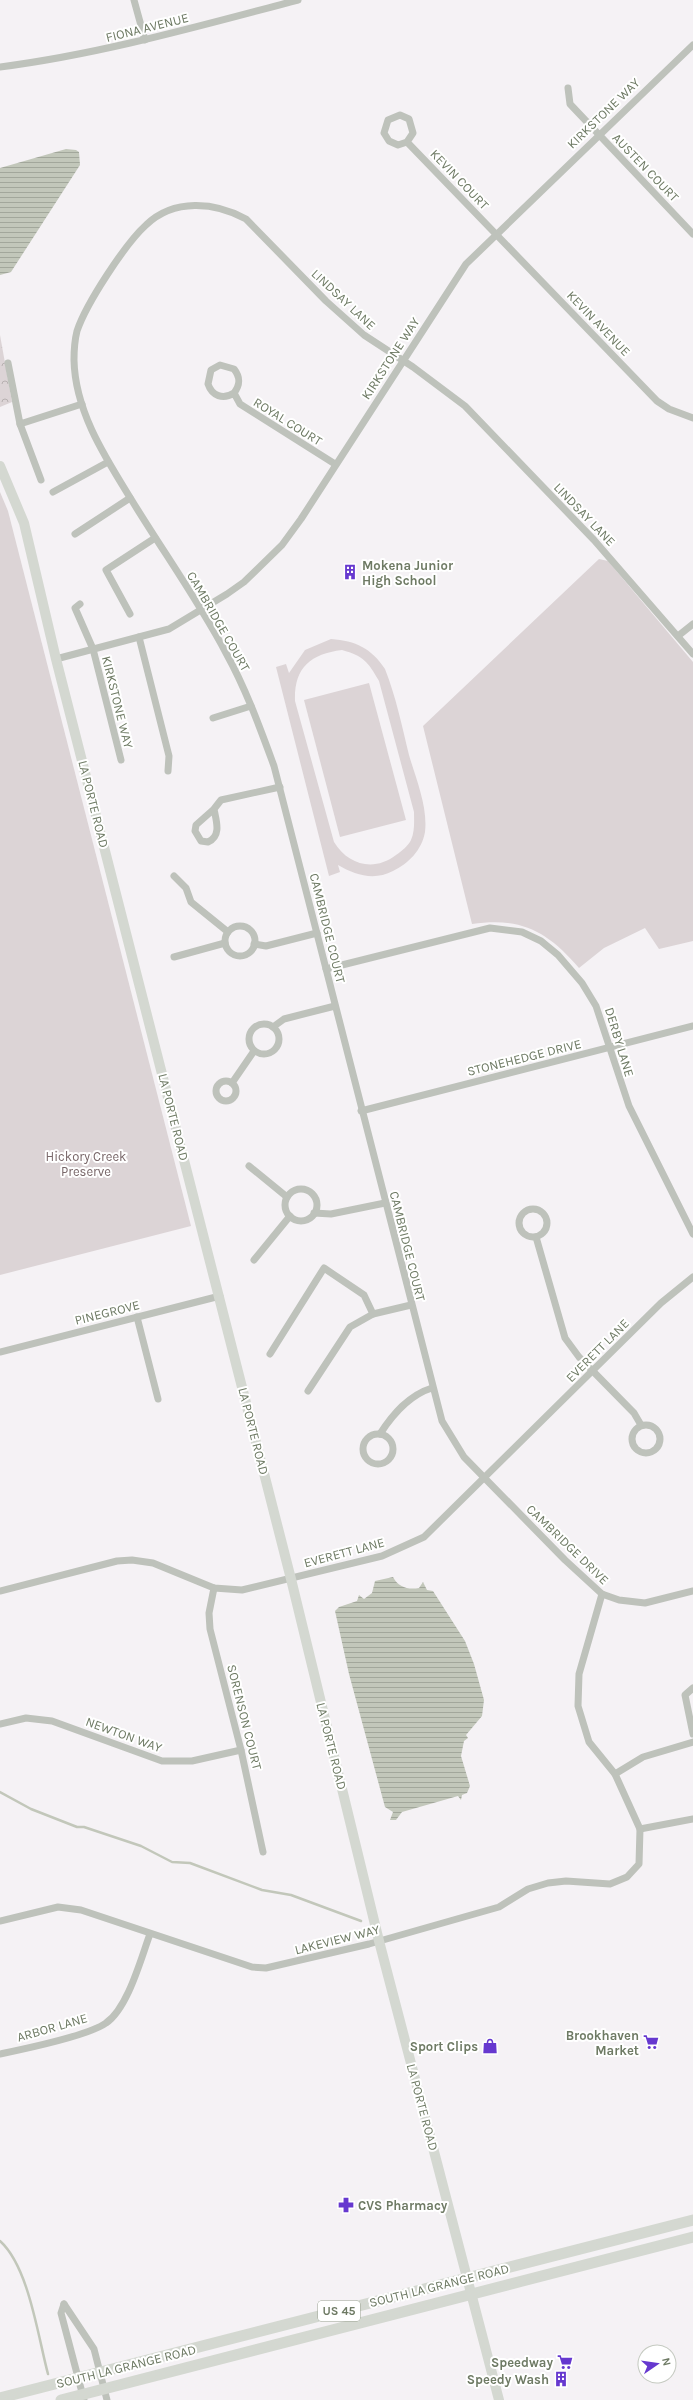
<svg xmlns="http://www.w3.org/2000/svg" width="693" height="2400" font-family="Karla,sans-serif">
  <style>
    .forest { fill: url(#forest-crowns) }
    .green { fill: #dcd4d6; fill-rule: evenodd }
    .water { fill: url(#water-rules) }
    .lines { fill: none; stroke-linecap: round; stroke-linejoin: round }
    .stream { stroke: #c2c7ba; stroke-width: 2.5 }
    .street { stroke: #bec2bb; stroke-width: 7 }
    .secondary { stroke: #d4d8d1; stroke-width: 10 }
    .primary { stroke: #d4d8d1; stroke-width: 11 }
    .labels { text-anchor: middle; stroke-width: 4; stroke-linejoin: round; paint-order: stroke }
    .shield { fill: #fff; stroke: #9aa292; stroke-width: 1 }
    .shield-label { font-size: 12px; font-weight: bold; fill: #6e7a64 }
    .street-label { font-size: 13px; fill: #6e7a64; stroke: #fff }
    .poi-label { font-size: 13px; font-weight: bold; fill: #6e7a64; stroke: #fff; text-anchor: end }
    .park-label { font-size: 13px; fill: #786668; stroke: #fff }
  </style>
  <defs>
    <pattern id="forest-crowns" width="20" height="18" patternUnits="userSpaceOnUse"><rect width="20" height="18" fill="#dcd4d6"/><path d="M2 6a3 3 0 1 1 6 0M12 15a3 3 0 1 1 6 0" fill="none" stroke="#b7b1b1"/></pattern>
    <pattern id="water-rules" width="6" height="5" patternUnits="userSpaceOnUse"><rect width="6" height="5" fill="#c2c7ba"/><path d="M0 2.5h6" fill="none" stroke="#a2a79b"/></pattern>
  </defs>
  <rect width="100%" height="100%" fill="#f5f2f5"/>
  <polygon class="forest" points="0,335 12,402 0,407"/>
  <g class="green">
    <polygon points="0,492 8,511 191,1226 0,1275"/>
    <path d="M599,559L608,561L613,567L693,662V941L659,949L645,928L604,948L579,968C547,931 521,917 472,924L423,726Z"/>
    <path d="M331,639C356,641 371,648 385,669C396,697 402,726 409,755C416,779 428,807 425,832C422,850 408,864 393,871C374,881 355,875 338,865L340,872L329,876L276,667L286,664L289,673L305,650ZM342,650C364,656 368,662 379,681L414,812C414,821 415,831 411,840C408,846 402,851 396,855C374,872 348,865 334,842L295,701C294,668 310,654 342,650Z"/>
    <polygon points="369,683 406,820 340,837 304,700"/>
  </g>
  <g class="water">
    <polygon points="66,149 76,150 79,152 80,165 11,272 0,275 0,168"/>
    <path d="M393,1577C398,1587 408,1590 419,1588L423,1582L427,1590L433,1591L465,1641L474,1664L484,1700L482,1716L466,1735L468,1738L464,1741L461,1756L470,1786L467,1793L462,1795L461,1800L458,1796L402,1812L396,1820H390L393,1812L385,1807L349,1674L335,1611L339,1607L357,1601L359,1595L364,1599L372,1593L375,1581Z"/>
  </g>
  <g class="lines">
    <g class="stream">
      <polyline points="0,1792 31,1809 77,1827 84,1827 141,1846 172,1862 190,1863 262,1890 291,1895 361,1921"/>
      <path d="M0,2241C29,2267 38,2337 48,2374"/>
    </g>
    <g class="street">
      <polyline points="134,0 145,40"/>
      <path d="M0,67C101,54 199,26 298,0"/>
      <polyline points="568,88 570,104 693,234"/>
      <polyline points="407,142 413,133 409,119 400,115 388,120 384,133 389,141 398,145 407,142 657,401 669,409 693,418"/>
      <polyline points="8,363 20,424 82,404"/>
      <path d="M234,393C240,385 241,378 234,369L220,365L211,370L208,384C212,396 223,400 234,393L240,404L335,464"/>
      <polyline points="20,424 41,480"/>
      <polyline points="53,492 108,462"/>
      <polyline points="75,534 130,498"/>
      <polyline points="80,604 75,608 93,649 121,760"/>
      <polyline points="130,614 106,570 155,538"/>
      <polyline points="678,636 693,624"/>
      <polyline points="139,637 169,756 168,771"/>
      <path d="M693,654L594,540L465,406L413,367L364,335L326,301L246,219C215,202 174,198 146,225C125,244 86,304 77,331C75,339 74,351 74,360C75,411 105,457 131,499C162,550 198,600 226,653C246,689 260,728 274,766L442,1421L464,1457L565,1560L602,1594L619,1600L645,1603L693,1591"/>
      <polyline points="56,659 169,629 227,594 244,582 282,545 301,519 466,264 693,45"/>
      <polyline points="213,718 251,706"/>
      <path d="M214,809L196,825L195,831L201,841L208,842C222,836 216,820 214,809L221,800L280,787"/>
      <polyline points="174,876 186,888 191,902 228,932"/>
      <circle cx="240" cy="941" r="15"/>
      <polyline points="254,944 266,946 317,933"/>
      <polyline points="174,957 225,943"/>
      <polyline points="326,969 490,928 522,932 541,941 558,955 582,983 596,1006 629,1106 693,1234"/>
      <circle cx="264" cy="1039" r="15"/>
      <polyline points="273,1027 284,1019 335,1006"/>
      <circle cx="226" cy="1091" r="10"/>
      <polyline points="232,1083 254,1051"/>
      <polyline points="361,1111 693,1026"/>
      <polyline points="249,1166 287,1197"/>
      <circle cx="301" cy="1205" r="16"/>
      <circle cx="533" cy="1223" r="14"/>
      <polyline points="314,1213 331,1214 385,1203"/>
      <polyline points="536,1237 565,1338 579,1357 634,1413 641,1425"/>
      <polyline points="254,1260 290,1216"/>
      <polyline points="137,1317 158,1399"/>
      <polyline points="0,1352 220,1296"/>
      <polyline points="270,1354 324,1268 364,1295 373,1314"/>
      <polyline points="308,1391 350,1327 373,1314 411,1305"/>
      <circle cx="646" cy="1439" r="14"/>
      <circle cx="378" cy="1449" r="15"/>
      <path d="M380,1434C393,1414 409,1395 432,1388"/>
      <polyline points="214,1588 209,1613 210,1629 241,1750 263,1852"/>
      <polyline points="0,1591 117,1561 132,1560 153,1563 214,1588 242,1590 382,1556 424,1537 661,1303 693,1277"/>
      <polyline points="693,1688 685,1695 693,1734"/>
      <polyline points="0,1724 26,1718 52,1721 162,1761 192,1761 241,1750"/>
      <polyline points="615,1774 643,1757 693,1742"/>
      <polyline points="640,1829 693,1819"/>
      <polyline points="0,1921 58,1907 81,1910 252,1967 266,1968 369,1944 499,1907 528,1889 548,1883 566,1881 610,1884 627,1877 639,1864 640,1829 615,1774 589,1742 578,1706 579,1674 602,1594"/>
      <path d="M0,2054C24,2049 88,2036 106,2023C128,2008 141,1958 150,1934"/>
      <polyline points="64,2304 94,2349 107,2400"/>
      <polyline points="64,2304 61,2313 84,2400"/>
    </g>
    <polyline class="secondary" points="0,466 24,523 56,659 291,1579 379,1941 499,2400"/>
    <g class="primary">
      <polyline points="0,2398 693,2220"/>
      <polyline points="61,2400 693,2237"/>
    </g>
  </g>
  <defs>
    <symbol id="building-bare" viewBox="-9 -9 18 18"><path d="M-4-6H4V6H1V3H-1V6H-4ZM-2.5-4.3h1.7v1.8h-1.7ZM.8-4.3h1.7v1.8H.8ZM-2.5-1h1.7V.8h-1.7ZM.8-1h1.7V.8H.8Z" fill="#6638cf" stroke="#fff" stroke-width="2.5" paint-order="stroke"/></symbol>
    <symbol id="supermarket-bare" viewBox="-9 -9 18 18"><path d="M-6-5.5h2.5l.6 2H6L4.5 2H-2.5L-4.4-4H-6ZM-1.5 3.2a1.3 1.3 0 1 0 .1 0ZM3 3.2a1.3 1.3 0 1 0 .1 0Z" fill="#6638cf" stroke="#fff" stroke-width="2.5" paint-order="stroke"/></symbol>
    <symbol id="shop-bare" viewBox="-9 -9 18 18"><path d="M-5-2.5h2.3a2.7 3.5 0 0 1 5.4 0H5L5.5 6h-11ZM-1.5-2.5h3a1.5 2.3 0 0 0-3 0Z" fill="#6638cf" stroke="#fff" stroke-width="2.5" paint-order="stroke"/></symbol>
    <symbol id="pharmacy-bare" viewBox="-9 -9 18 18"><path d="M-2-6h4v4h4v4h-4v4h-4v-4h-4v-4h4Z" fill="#6638cf" stroke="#fff" stroke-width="2.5" paint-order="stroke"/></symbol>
  </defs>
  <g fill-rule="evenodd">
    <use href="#building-bare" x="339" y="561" width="22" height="22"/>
    <use href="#supermarket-bare" x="640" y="2031" width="22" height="22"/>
    <use href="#shop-bare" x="479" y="2035" width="22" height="22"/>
    <use href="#pharmacy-bare" x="335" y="2194" width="22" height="22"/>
    <use href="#supermarket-bare" x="554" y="2351" width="22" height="22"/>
    <use href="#building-bare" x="550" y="2368" width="22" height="22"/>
  </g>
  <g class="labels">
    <rect class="shield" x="318" y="2301" width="42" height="20" rx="3"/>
    <g class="shield-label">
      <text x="339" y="2315">US 45</text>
    </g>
    <g class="street-label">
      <text transform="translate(147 27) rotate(-14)" y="5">FIONA AVENUE</text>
      <text transform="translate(603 113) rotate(-44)" y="5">KIRKSTONE WAY</text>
      <text transform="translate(646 167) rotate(46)" y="5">AUSTEN COURT</text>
      <text transform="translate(460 179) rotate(46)" y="5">KEVIN COURT</text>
      <text transform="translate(344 299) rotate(43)" y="5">LINDSAY LANE</text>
      <text transform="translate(599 323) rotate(46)" y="5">KEVIN AVENUE</text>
      <text transform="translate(390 358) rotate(-57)" y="5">KIRKSTONE WAY</text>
      <text transform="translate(288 421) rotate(32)" y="5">ROYAL COURT</text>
      <text transform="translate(585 514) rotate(46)" y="5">LINDSAY LANE</text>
      <text transform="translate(219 621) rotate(60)" y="5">CAMBRIDGE COURT</text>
      <text transform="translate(118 702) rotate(76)" y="5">KIRKSTONE WAY</text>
      <text transform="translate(94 804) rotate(76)" y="5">LA PORTE ROAD</text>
      <text transform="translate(328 928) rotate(76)" y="5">CAMBRIDGE COURT</text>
      <text transform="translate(620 1042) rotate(73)" y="5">DERBY LANE</text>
      <text transform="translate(524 1057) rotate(-14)" y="5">STONEHEDGE DRIVE</text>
      <text transform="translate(174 1117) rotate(76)" y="5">LA PORTE ROAD</text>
      <text transform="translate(408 1246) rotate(76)" y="5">CAMBRIDGE COURT</text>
      <text transform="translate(107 1312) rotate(-14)" y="5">PINEGROVE</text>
      <text transform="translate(597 1350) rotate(-45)" y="5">EVERETT LANE</text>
      <text transform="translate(254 1431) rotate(76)" y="5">LA PORTE ROAD</text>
      <text transform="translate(568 1544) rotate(44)" y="5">CAMBRIDGE DRIVE</text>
      <text transform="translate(344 1552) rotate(-15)" y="5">EVERETT LANE</text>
      <text transform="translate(245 1717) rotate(76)" y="5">SORENSON COURT</text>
      <text transform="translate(124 1734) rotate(20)" y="5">NEWTON WAY</text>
      <text transform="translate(332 1746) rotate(76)" y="5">LA PORTE ROAD</text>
      <text transform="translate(337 1939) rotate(-14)" y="5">LAKEVIEW WAY</text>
      <text transform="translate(52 2027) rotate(-16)" y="5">ARBOR LANE</text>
      <text transform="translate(423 2107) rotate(75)" y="5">LA PORTE ROAD</text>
      <text transform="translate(439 2285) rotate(-14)" y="5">SOUTH LA GRANGE ROAD</text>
      <text transform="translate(126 2366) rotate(-14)" y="5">SOUTH LA GRANGE ROAD</text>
    </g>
    <g class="poi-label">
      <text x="362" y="570" text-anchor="start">Mokena Junior<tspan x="362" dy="15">High School</tspan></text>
      <text x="639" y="2040">Brookhaven<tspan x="639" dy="15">Market</tspan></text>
      <text x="478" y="2051">Sport Clips</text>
      <text x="358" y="2210" text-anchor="start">CVS Pharmacy</text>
      <text x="553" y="2367">Speedway</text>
      <text x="549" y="2384">Speedy Wash</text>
    </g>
    <g class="park-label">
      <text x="86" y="1161">Hickory Creek<tspan x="86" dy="15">Preserve</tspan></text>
    </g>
  </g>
  <g transform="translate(657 2364) rotate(77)"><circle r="19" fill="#ffffff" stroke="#c5cac1"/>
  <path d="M0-3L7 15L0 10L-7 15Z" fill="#6638cf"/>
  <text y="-6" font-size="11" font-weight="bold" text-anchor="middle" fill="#6e7a64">N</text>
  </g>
</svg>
